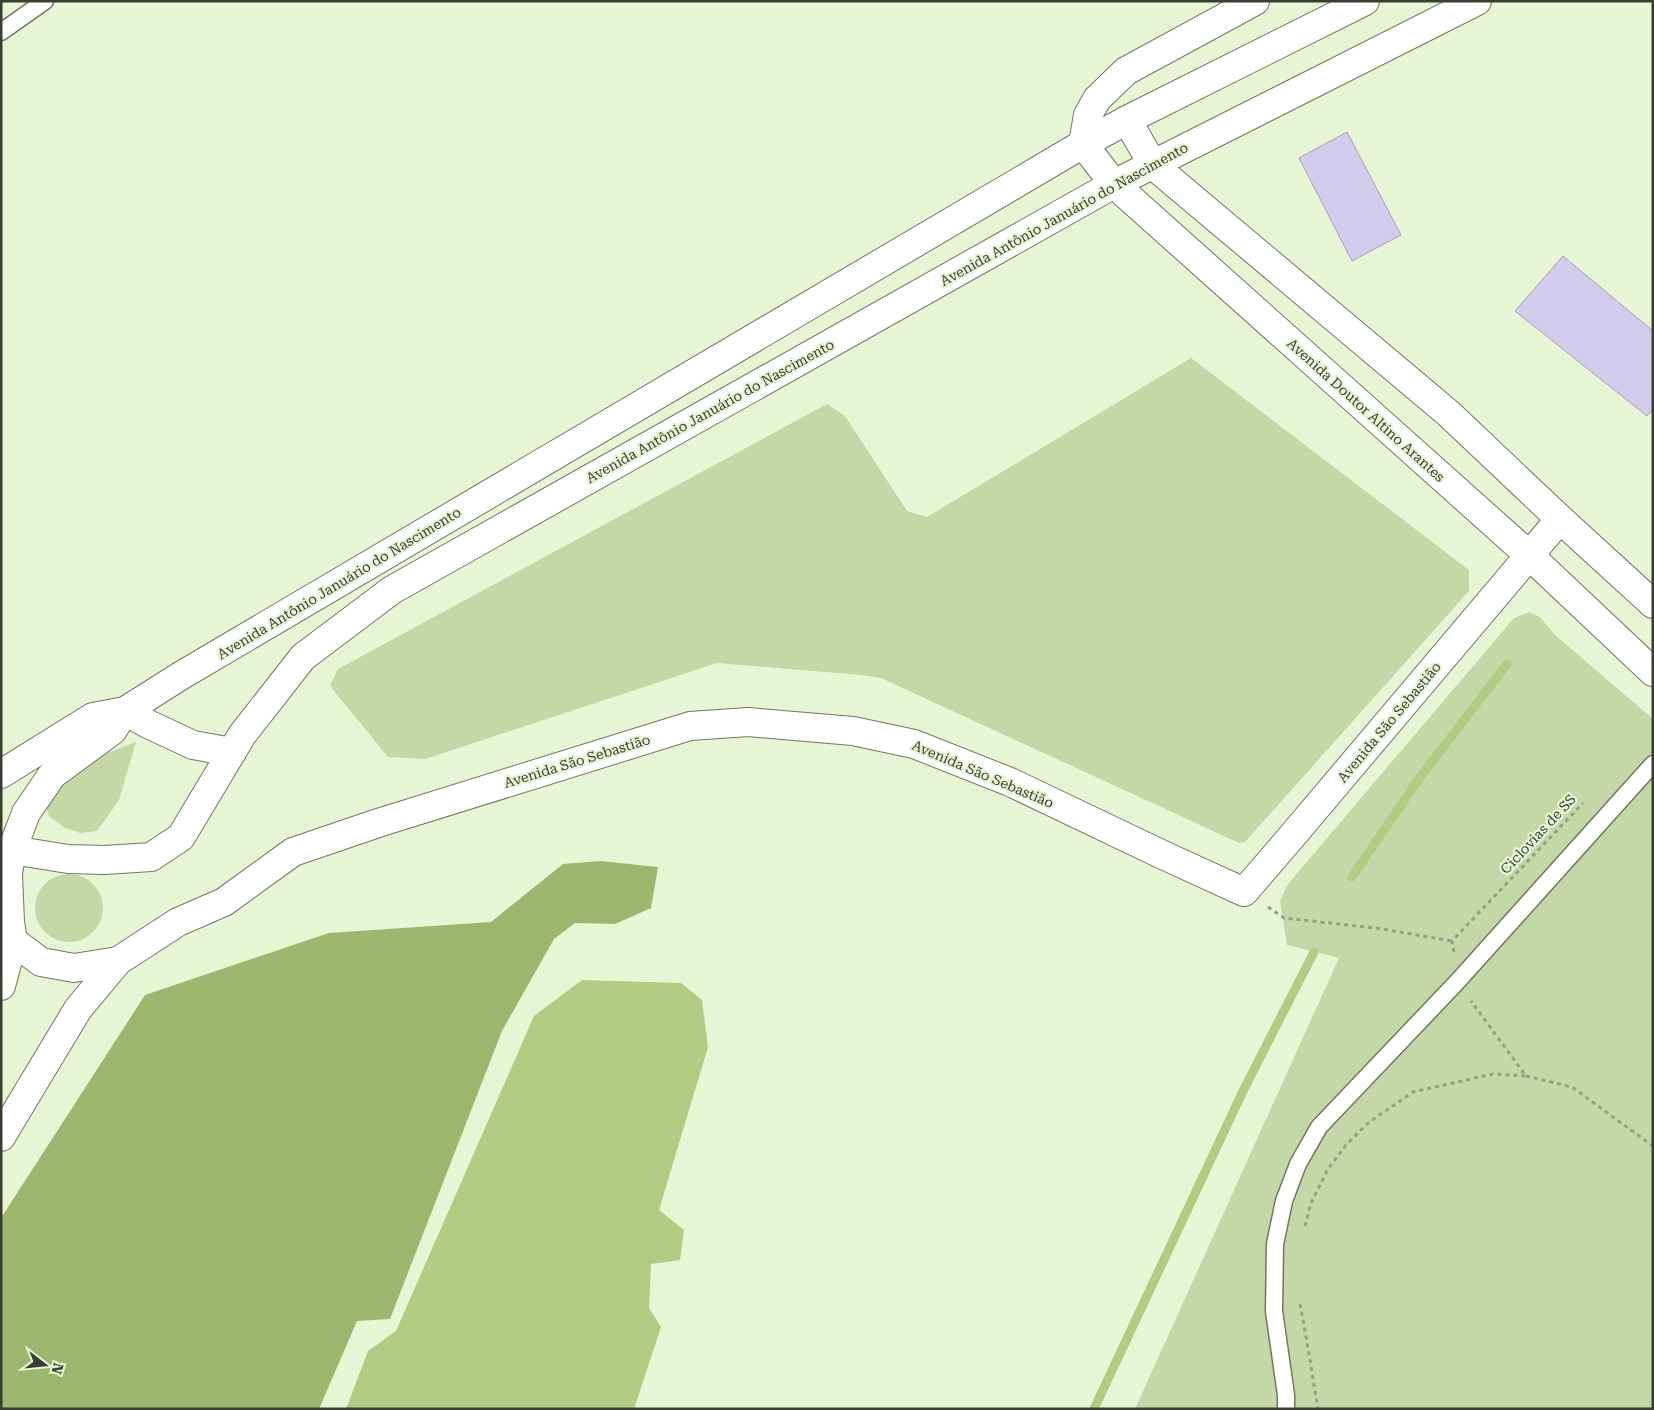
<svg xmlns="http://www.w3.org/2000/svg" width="1654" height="1410" font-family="'Roboto Serif',serif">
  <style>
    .green { fill: #c4d7a6 }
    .forest { fill: #9cb76d }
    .water { fill: #b1cc82 }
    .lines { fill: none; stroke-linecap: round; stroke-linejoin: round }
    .stream { stroke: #b1cc82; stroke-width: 9 }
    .building { fill: #d3ccec; stroke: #a49ebc }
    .lane-casing { stroke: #6e795d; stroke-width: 19 }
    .street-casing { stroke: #6e795d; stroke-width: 30 }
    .secondary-casing { stroke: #6e795d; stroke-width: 30 }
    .path { stroke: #959e87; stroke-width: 3; stroke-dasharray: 4 4; stroke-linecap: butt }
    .lane { stroke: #fff; stroke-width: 16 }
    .street { stroke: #fff; stroke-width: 28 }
    .secondary { stroke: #fff; stroke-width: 28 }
    .labels { text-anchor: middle; stroke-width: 4.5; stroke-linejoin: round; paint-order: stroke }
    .street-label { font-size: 14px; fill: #393e31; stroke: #e8f5d5 }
  </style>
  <rect width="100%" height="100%" fill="#e8f5d5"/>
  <g class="green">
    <polygon points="1191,358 1469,570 1469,591 1245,842 1239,843 881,678 862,675 717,663 425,759 388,757 330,686 338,669 827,404 845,416 907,511 927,517"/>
    <polygon points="1529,612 1540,617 1554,634 1653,719 1653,1409 1135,1409 1339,958 1287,945 1280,901 1288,884 1514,618"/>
    <polygon points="136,742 119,800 97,831 80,833 65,828 49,816 45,803 78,764"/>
    <circle cx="69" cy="908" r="34"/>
  </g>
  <polygon class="forest" points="600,861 658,867 651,908 615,924 575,923 554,939 502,1031 390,1319 357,1321 319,1409 1,1409 1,1218 145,995 329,933 491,922 563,864"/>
  <polygon class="water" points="582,980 681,983 702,1000 708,1047 659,1210 684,1230 680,1260 651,1264 649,1308 661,1327 634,1409 346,1409 368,1351 396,1331 534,1016"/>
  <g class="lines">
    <g class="stream">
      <polyline points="1352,877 1418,780 1507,664"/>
      <polyline points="1094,1409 1243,1091 1314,952"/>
    </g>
  </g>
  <g class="building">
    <polygon points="1347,132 1401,235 1352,261 1299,158"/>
    <polygon points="1563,256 1653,331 1653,409 1647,416 1515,311"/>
  </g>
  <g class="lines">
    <defs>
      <g id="lane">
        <polyline points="1,32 45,1"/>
        <polyline points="1286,1409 1286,1395 1274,1311 1275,1244 1284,1201 1298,1164 1319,1127 1457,982 1653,764"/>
      </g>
      <polyline id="street" points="1083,144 1088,115 1097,99 1126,71 1255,1"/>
      <g id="secondary">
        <polyline points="1127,120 1153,165 1448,413 1560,519 1653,604"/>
        <polyline points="1083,144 1114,184 1530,556 1653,672"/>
        <polyline points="125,711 148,724 193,745 232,752"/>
        <polyline points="1,774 93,717 125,711 182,675 1083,144 1127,120 1365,1"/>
        <polyline points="12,850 68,859 105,860 151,857 181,837 242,735 303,657 392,590 1114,184 1477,1"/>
        <polyline points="13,941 41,962 74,968 118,961"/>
        <polyline points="1,986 13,941 10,922 8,873 12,850 26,813 52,775 112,731 125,711"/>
        <polyline points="1,1137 78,1009 118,961 178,922 224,902 293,852 378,823 690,726 748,722 853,731 914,744 1010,782 1163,855 1244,892 1293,835 1560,519"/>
      </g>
    </defs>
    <use href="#lane" class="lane-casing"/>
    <use href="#street" class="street-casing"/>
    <use href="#secondary" class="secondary-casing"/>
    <g class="path">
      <polyline points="1268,907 1284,918 1376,928 1452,941"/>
      <polyline points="1454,952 1452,941 1583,803"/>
      <polyline points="1526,1076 1572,1087 1653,1146"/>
      <polyline points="1305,1226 1311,1203 1328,1169 1346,1145 1368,1123 1413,1092 1493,1074 1526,1076 1471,1001"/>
      <path d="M1300,1304C1307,1339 1312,1374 1318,1409"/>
    </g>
    <use href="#lane" class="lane"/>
    <use href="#street" class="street"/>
    <use href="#secondary" class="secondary"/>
  </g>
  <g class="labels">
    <g class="street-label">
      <text transform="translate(1064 214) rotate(-29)" y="5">Avenida Antônio Januário do Nascimento</text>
      <text transform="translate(1366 410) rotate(42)" y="5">Avenida Doutor Altino Arantes</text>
      <text transform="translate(710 411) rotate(-29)" y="5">Avenida Antônio Januário do Nascimento</text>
      <text transform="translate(339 583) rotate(-31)" y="5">Avenida Antônio Januário do Nascimento</text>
      <text transform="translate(1389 722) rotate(-50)" y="5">Avenida São Sebastião</text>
      <text transform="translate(577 761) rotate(-17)" y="5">Avenida São Sebastião</text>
      <text transform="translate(983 774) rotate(23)" y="5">Avenida São Sebastião</text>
      <text transform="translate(1538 834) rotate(-47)" y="5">Ciclovias de SS</text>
    </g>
  </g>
  <rect width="1654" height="1410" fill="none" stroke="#393e31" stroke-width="5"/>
  <g transform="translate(45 1365) rotate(106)" stroke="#e8f5d5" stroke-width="4" paint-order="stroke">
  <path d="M0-4L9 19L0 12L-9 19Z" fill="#393e31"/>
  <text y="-8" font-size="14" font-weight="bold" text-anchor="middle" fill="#393e31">N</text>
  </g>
</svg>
